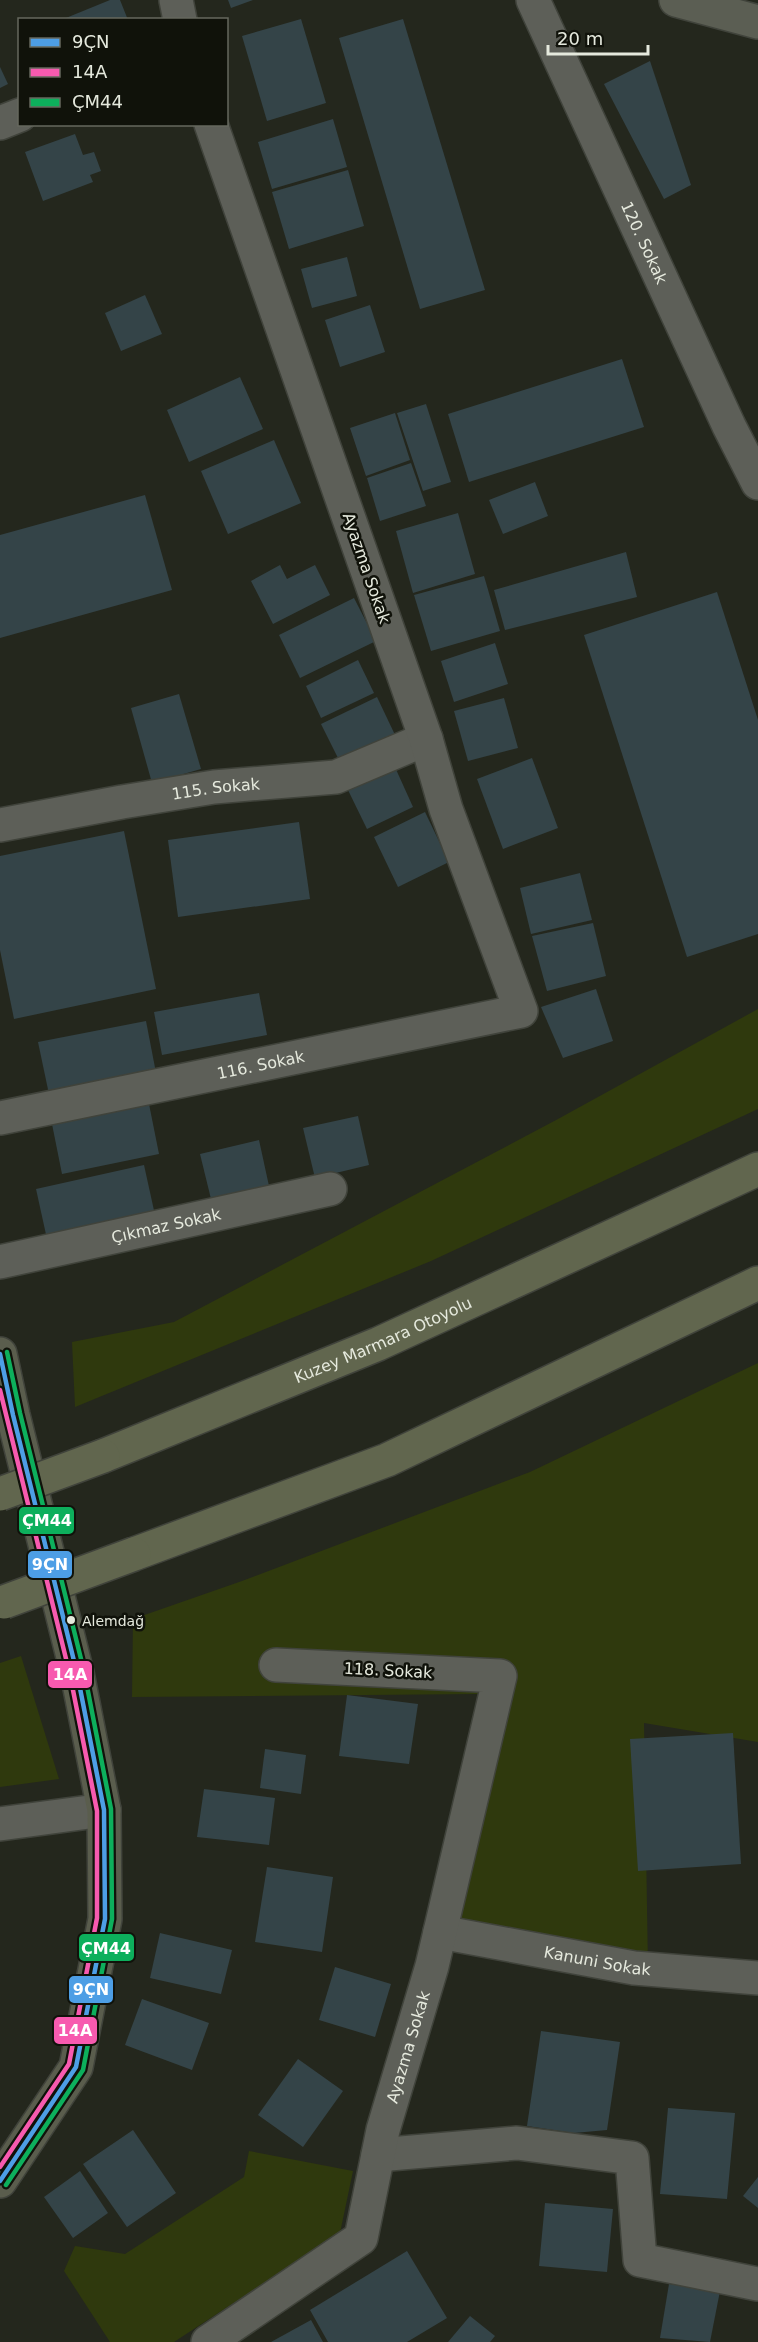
<svg xmlns="http://www.w3.org/2000/svg" width="758" height="2342" font-family="'DejaVu Sans',sans-serif">
  <style>
    .green { fill: #2f390d }
    .building { fill: #344448 }
    .lines { fill: none; stroke-linecap: round; stroke-linejoin: round }
    .street-casing { stroke: #40433b; stroke-width: 36 }
    .secondary-casing { stroke: #40433b; stroke-width: 36 }
    .primary-casing { stroke: #40433b; stroke-width: 36 }
    .highway-casing { stroke: #40433b; stroke-width: 36 }
    .street { stroke: #5d5f58; stroke-width: 33 }
    .secondary { stroke: #5b5e53; stroke-width: 33 }
    .primary { stroke: #5a5d4d; stroke-width: 33 }
    .highway { stroke: #61664e; stroke-width: 33 }
    .highway-bridge-casing { stroke: #40433b; stroke-width: 36; stroke-linecap: butt }
    .highway-bridge { stroke: #61664e; stroke-width: 33 }
    .bus-1-casing { stroke: #10120a; stroke-width: 9 }
    .bus-2-casing { stroke: #10120a; stroke-width: 9 }
    .bus-3-casing { stroke: #10120a; stroke-width: 9 }
    .bus-1 { stroke: #4d9ee5; stroke-width: 4.5 }
    .bus-2 { stroke: #f75aaf; stroke-width: 4.5 }
    .bus-3 { stroke: #0daf5c; stroke-width: 4.5 }
    .bus-dot { fill: #e5e9dd; stroke: #10120a; stroke-width: 2 }
    .labels { text-anchor: middle; stroke-width: 5; stroke-linejoin: round; paint-order: stroke }
    .bus-label { font-size: 14px; fill: #e5e9dd; stroke: #10120a; text-anchor: start }
    .street-label { font-size: 16px; fill: #e5e9dd; stroke: #10120a }
    .line-badge { stroke: #10120a; stroke-width: 2 }
    .badge-label { font-size: 16px; text-anchor: middle; font-weight: bold; fill: #fff }
  </style>
  <rect width="100%" height="100%" fill="#24271d"/>
  <g class="green">
    <polygon points="758,1009 758,1109 431,1261 75,1407 72,1342 174,1322 558,1119"/>
    <polygon points="758,1363 758,1742 644,1723 648,1967 450,1934 479,1694 132,1697 133,1619 242,1581 530,1472"/>
    <polygon points="21,1656 59,1779 0,1787 0,1663"/>
    <polygon points="249,2151 353,2171 340,2233 174,2342 110,2342 64,2271 75,2246 125,2254 244,2177"/>
  </g>
  <g class="building">
    <polygon points="110,0 120,0 128,20 61,20"/>
    <polygon points="228,0 253,0 231,8"/>
    <polygon points="301,19 326,103 267,121 242,36"/>
    <polygon points="403,19 485,290 420,309 339,38"/>
    <polygon points="650,61 691,185 664,199 604,84"/>
    <polygon points="0,67 8,84 0,88"/>
    <polygon points="333,119 347,167 272,189 258,142"/>
    <polygon points="75,134 83,155 94,152 101,171 90,175 93,182 43,201 25,152"/>
    <polygon points="348,170 364,226 289,249 272,192"/>
    <polygon points="347,257 357,296 312,308 301,269"/>
    <polygon points="145,295 162,334 121,351 105,313"/>
    <polygon points="370,305 385,352 340,367 325,320"/>
    <polygon points="622,359 644,427 469,482 448,414"/>
    <polygon points="240,377 263,429 189,462 167,410"/>
    <polygon points="426,404 451,482 423,491 397,413"/>
    <polygon points="395,413 410,460 366,476 350,428"/>
    <polygon points="274,440 301,503 228,534 201,471"/>
    <polygon points="411,463 426,506 380,521 367,478"/>
    <polygon points="535,482 548,516 503,534 489,500"/>
    <polygon points="145,495 172,590 0,638 0,535"/>
    <polygon points="458,513 475,574 413,593 396,531"/>
    <polygon points="626,552 637,597 505,630 494,590"/>
    <polygon points="280,565 287,579 315,565 330,595 273,624 251,581"/>
    <polygon points="484,576 500,631 431,651 414,595"/>
    <polygon points="717,592 758,720 758,934 687,957 584,635"/>
    <polygon points="354,598 376,641 300,678 279,635"/>
    <polygon points="495,643 508,684 454,702 441,661"/>
    <polygon points="358,660 374,693 321,718 306,686"/>
    <polygon points="179,694 201,769 152,783 131,708"/>
    <polygon points="377,697 396,737 341,764 321,724"/>
    <polygon points="504,698 518,748 468,761 454,711"/>
    <polygon points="532,758 558,828 503,849 477,779"/>
    <polygon points="394,765 413,807 367,829 347,788"/>
    <polygon points="425,812 449,862 398,887 374,837"/>
    <polygon points="299,822 310,899 178,917 168,840"/>
    <polygon points="124,831 156,989 14,1019 0,950 0,856"/>
    <polygon points="580,873 592,920 531,934 520,888"/>
    <polygon points="593,923 606,976 547,991 532,936"/>
    <polygon points="596,989 613,1041 563,1058 541,1007"/>
    <polygon points="259,993 267,1035 162,1055 154,1012"/>
    <polygon points="146,1021 157,1078 50,1099 38,1042"/>
    <polygon points="147,1094 159,1154 62,1174 50,1114"/>
    <polygon points="358,1116 369,1165 315,1178 303,1128"/>
    <polygon points="259,1140 269,1186 211,1199 200,1154"/>
    <polygon points="144,1165 155,1215 47,1239 36,1189"/>
    <polygon points="347,1695 418,1704 409,1764 339,1756"/>
    <polygon points="733,1733 741,1864 638,1871 630,1739"/>
    <polygon points="265,1749 306,1755 301,1794 260,1788"/>
    <polygon points="204,1789 275,1798 269,1845 197,1837"/>
    <polygon points="267,1867 333,1877 322,1952 255,1942"/>
    <polygon points="160,1933 232,1950 221,1994 150,1978"/>
    <polygon points="335,1967 391,1984 375,2037 319,2020"/>
    <polygon points="142,1999 209,2023 192,2070 125,2045"/>
    <polygon points="541,2031 620,2042 607,2130 574,2133 527,2126"/>
    <polygon points="298,2059 343,2091 303,2147 258,2115"/>
    <polygon points="668,2108 735,2113 727,2199 660,2194"/>
    <polygon points="133,2130 176,2193 127,2227 83,2164"/>
    <polygon points="80,2171 108,2213 73,2238 44,2197"/>
    <polygon points="758,2177 758,2208 743,2196"/>
    <polygon points="545,2203 613,2209 607,2272 539,2266"/>
    <polygon points="407,2251 447,2318 407,2342 328,2342 310,2310"/>
    <polygon points="669,2284 720,2291 710,2342 660,2338"/>
    <polygon points="470,2316 495,2336 490,2342 448,2342"/>
    <polygon points="311,2320 323,2342 271,2342"/>
  </g>
  <g class="lines">
    <defs>
      <g id="street">
        <polyline points="176,0 180,20"/>
        <path id="s1" d="M533,0L729,426L758,483"/>
        <polyline points="0,123 20,115"/>
        <path id="s2" d="M0,825L122,802L214,787L336,777L426,739"/>
        <path id="s3" d="M0,1118L521,1011L446,809L426,739L211,124"/>
        <path id="s4" d="M0,1262L330,1189"/>
        <polyline points="0,1824 104,1810"/>
        <path id="s5" d="M440,1932L634,1968L758,1978"/>
        <polyline points="378,2155 517,2143 632,2158 640,2260 758,2284"/>
        <path id="s6" d="M208,2342L361,2238L383,2130L432,1966L500,1676L276,1665"/>
      </g>
      <polyline id="secondary" points="676,0 758,22"/>
      <polyline id="primary" points="0,1354 13,1415 77,1673 104,1810 105,1919 76,2067 0,2181"/>
      <g id="highway">
        <path id="s7" d="M103,1456L378,1344L758,1169"/>
        <polyline points="134,1554 387,1460 758,1283"/>
      </g>
    </defs>
    <use href="#street" class="street-casing"/>
    <use href="#secondary" class="secondary-casing"/>
    <use href="#primary" class="primary-casing"/>
    <use href="#highway" class="highway-casing"/>
    <use href="#street" class="street"/>
    <use href="#secondary" class="secondary"/>
    <use href="#primary" class="primary"/>
    <use href="#highway" class="highway"/>
    <defs>
      <g id="highway-bridge">
        <polyline points="0,1494 103,1456"/>
        <polyline points="4,1602 134,1554"/>
      </g>
    </defs>
    <use href="#highway-bridge" class="highway-bridge-casing"/>
    <use href="#highway-bridge" class="highway-bridge"/>
    <defs>
      <polyline id="bus-1" points="0,1354 13,1415 77,1673 104,1810 105,1919 76,2067 0,2181"/>
      <polyline id="bus-2" points="0,1390 70,1675 97,1811 97,1918 69,2064 0,2167"/>
      <polyline id="bus-3" points="6,2185 83,2070 112,1919 111,1809 84,1671 20,1413 7,1352"/>
    </defs>
    <use href="#bus-1" class="bus-1-casing"/>
    <use href="#bus-2" class="bus-2-casing"/>
    <use href="#bus-3" class="bus-3-casing"/>
    <use href="#bus-1" class="bus-1"/>
    <use href="#bus-2" class="bus-2"/>
    <use href="#bus-3" class="bus-3"/>
  </g>
  <circle class="bus-dot" cx="71" cy="1620" r="5"/>
  <g class="labels">
    <g class="bus-label">
      <text x="82" y="1626">Alemdağ</text>
    </g>
    <g class="street-label">
      <text dy="6" stroke="none"><textPath href="#s1" startOffset="267">120. Sokak</textPath></text>
      <text transform="translate(367 568) rotate(71)" y="6">Ayazma Sokak</text>
      <text dy="6" stroke="none"><textPath href="#s2" startOffset="219">115. Sokak</textPath></text>
      <text dy="6" stroke="none"><textPath href="#s3" startOffset="266">116. Sokak</textPath></text>
      <text dy="6" stroke="none"><textPath href="#s4" startOffset="170">Çıkmaz Sokak</textPath></text>
      <text dy="6" stroke="none"><textPath href="#s7" startOffset="303">Kuzey Marmara Otoyolu</textPath></text>
      <text transform="translate(388 1670) rotate(3)" y="6">118. Sokak</text>
      <text dy="6" stroke="none"><textPath href="#s5" startOffset="160">Kanuni Sokak</textPath></text>
      <text dy="6" stroke="none"><textPath href="#s6" startOffset="382">Ayazma Sokak</textPath></text>
    </g>
  </g>
  <g class="line-badge">
    <rect x="18" y="1506" width="57" height="29" rx="6" fill="#0daf5c"/>
    <rect x="27" y="1550" width="46" height="29" rx="6" fill="#4d9ee5"/>
    <rect x="47" y="1660" width="46" height="29" rx="6" fill="#f75aaf"/>
    <rect x="78" y="1933" width="57" height="29" rx="6" fill="#0daf5c"/>
    <rect x="68" y="1975" width="46" height="29" rx="6" fill="#4d9ee5"/>
    <rect x="53" y="2016" width="45" height="29" rx="6" fill="#f75aaf"/>
  </g>
  <g class="badge-label">
    <text x="47" y="1526">ÇM44</text>
    <text x="50" y="1570">9ÇN</text>
    <text x="70" y="1680">14A</text>
    <text x="106" y="1954">ÇM44</text>
    <text x="91" y="1995">9ÇN</text>
    <text x="75" y="2036">14A</text>
  </g>
  <rect x="18" y="18" width="210" height="108" fill="#10120a" stroke="#65685e" stroke-width="1.5"/>
  <rect x="30" y="38" width="30" height="9" fill="#4d9ee5" stroke="#65685e" stroke-width="1.5"/>
  <text x="72" y="48" font-size="18" fill="#e5e9dd">9ÇN</text>
  <rect x="30" y="68" width="30" height="9" fill="#f75aaf" stroke="#65685e" stroke-width="1.5"/>
  <text x="72" y="78" font-size="18" fill="#e5e9dd">14A</text>
  <rect x="30" y="98" width="30" height="9" fill="#0daf5c" stroke="#65685e" stroke-width="1.5"/>
  <text x="72" y="108" font-size="18" fill="#e5e9dd">ÇM44</text>
  <path d="M548 45v9h100v-9" fill="none" stroke="#e5e9dd" stroke-width="3"/>
  <text x="557" y="45" font-size="18" fill="#e5e9dd" stroke="#10120a" stroke-width="4.5" paint-order="stroke">20 m</text>
</svg>
